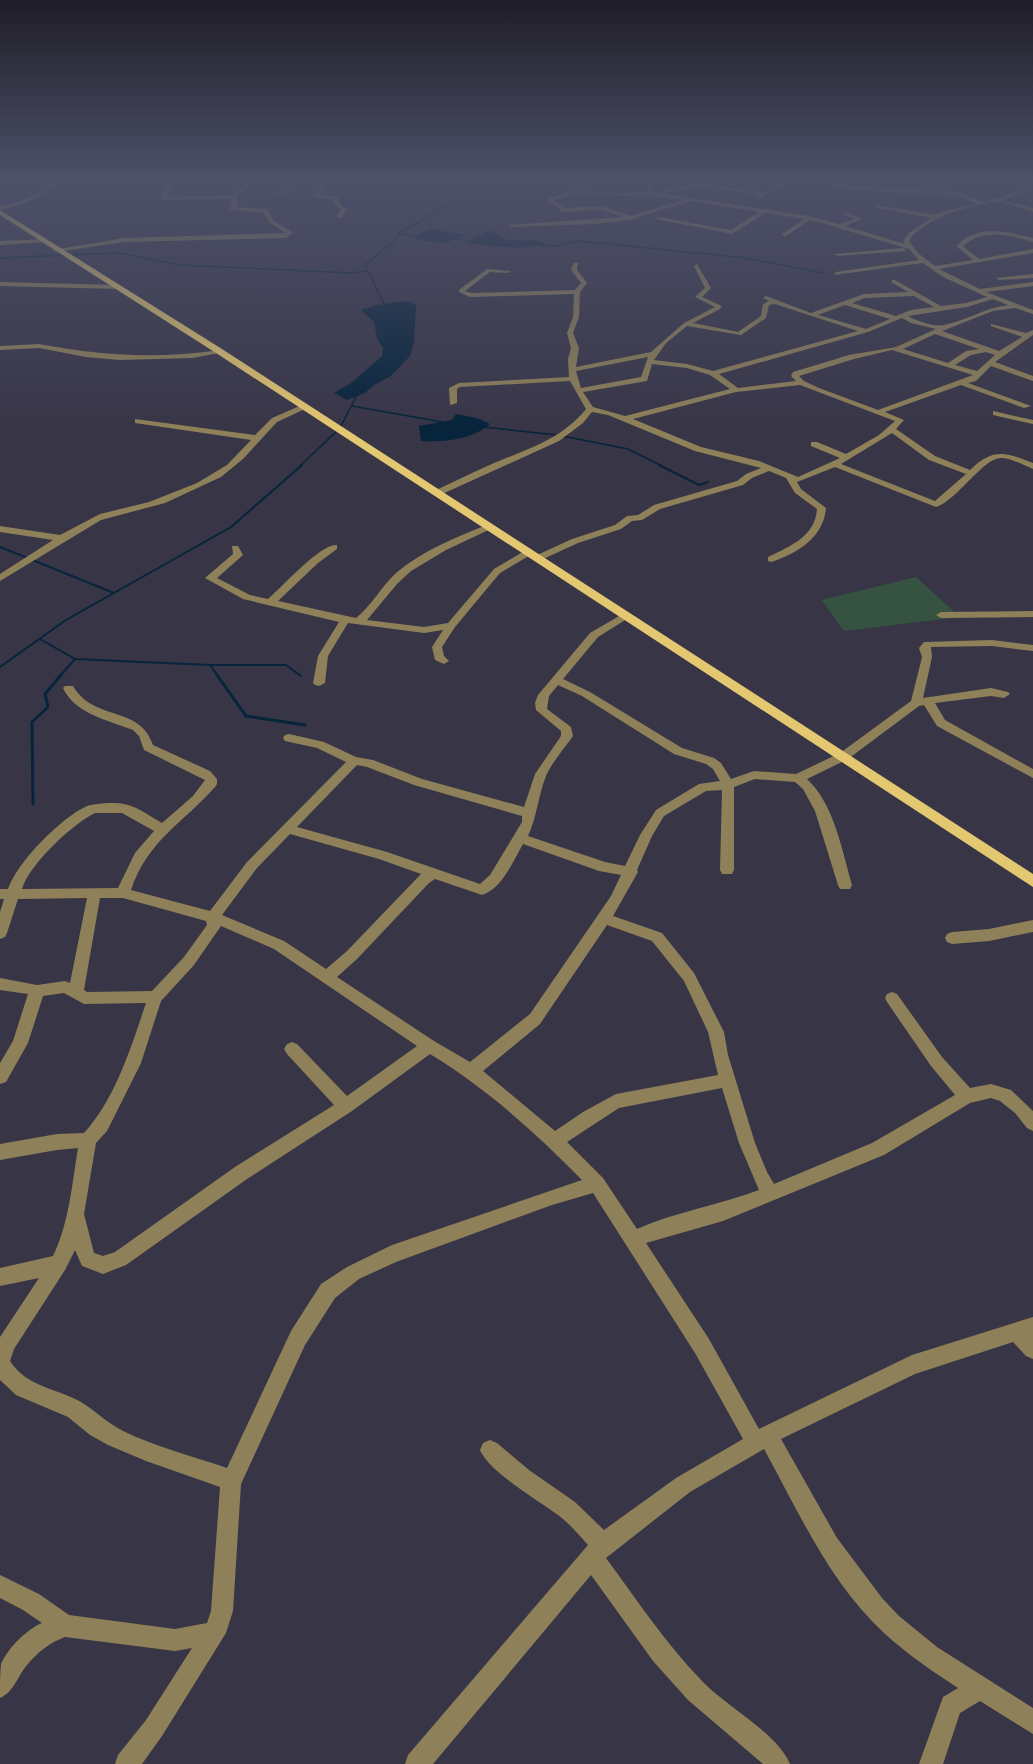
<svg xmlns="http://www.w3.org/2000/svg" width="1033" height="1764" font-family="'DejaVu Sans',sans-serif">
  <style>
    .green { fill: #355340 }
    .water { fill: #06243b }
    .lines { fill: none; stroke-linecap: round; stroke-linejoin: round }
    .stream-far2 { stroke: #06243b; stroke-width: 1.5 }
    .stream-far1 { stroke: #06243b; stroke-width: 2 }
    .stream { stroke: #06243b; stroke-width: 3 }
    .minor { fill: #8e8058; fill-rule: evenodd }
    .major { fill: #e4c771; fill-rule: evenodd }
  </style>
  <rect width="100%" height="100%" fill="#383547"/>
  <polygon class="green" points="916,577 960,617 844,631 822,600"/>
  <g class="water">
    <polygon points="431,229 466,235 446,243 416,240 414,236"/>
    <polygon points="490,230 507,240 541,241 545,244 521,248 469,244 473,239"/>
    <polygon points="408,301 416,305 414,343 410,356 391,376 374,385 365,393 347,400 334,393 351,383 382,356 383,348 377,339 374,322 361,310 376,305"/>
    <path d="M456,414L477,418L490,424C472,440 444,442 421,441L419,426L452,420Z"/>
  </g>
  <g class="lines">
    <g class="stream-far2">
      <polyline points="399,234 417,236"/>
      <polyline points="456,239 473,241"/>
      <polyline points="540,245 555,246 579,241 745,258 823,273"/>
      <polyline points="0,258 119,253 179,265 351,273 367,271"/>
      <polyline points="385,306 365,265 394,241 398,234 456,200 462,187 471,180"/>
      <polyline points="352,406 442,422"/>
      <polyline points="484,427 557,435 628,449 662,466"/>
      <polyline points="300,466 340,428 358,393"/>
    </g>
    <g class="stream-far1">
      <polyline points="659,465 699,485 708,482"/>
      <polyline points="0,547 114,593"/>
      <polyline points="40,639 75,659 210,665 218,676"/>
      <polyline points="211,665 286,665 301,676"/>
      <polyline points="0,667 66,620 231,527 302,465"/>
      <polyline points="60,676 75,659"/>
    </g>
    <g class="stream">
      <polyline points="217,675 246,716 305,725"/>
      <polyline points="33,804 32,722 48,707 45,694 61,675"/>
    </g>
    <g class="minor">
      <polygon points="71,180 82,180 53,186 40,196 25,203 0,210 0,206 21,201 36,194 49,184"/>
      <polygon points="168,180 174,180 167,197 232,195 244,186 235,184 235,182 242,180 241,182 251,185 236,197 238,203 235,207 267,209 274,221 293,233 286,238 124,242 56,252 53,250 124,238 286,233 270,223 263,212 230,210 232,203 231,199 164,200 161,197"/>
      <polygon points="275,180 281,180 298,189 269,197 269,195 290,189"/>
      <polygon points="304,180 311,180 325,188 319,195 339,197 340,204 347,210 341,218 336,217 341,210 334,204 334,199 313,197 320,189"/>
      <path d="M582,180L646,182L648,180H652L651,184L653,190L659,192L672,188L698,184L764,192L787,180H793L759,199L756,197L759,195C728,190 696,182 665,194L809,216L839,224L855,219L843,215L845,212L863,219L845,226L905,244L903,241L909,233L931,218L878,208L876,205L935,215L945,211L978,204L958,196L855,190L796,180L855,186L959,192L984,202L1013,193L1033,180L1026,189L1003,201L1033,208V212C1022,209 1008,202 997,202C974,203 920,220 909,241L918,253L935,266L973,260L956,246C979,224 1005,231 1033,238V242C1007,235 985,228 963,246L979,259L1033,249V253L939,269L980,289L1033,282V286L986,292L1033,310V314L1015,308L993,311L942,331L999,351L1022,337L991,326V324L1026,333L1033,330V335L995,362L1033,376V381L991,366L976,381L968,383L1031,406L1024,408L961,385L885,412L904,420L896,429L935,456L970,470C993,448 1005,452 1033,463V469C1023,465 1013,459 1002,458C983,457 959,499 936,507L835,467L797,482L801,489L826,508C824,537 797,554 771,562L768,561V557C790,546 815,537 817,509L795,493L786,478L769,471L752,478L743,485L660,509L642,520L632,521L621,529L578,543L541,560H535V556L572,539L615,525L627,516L638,515L654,505L737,481L746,474L761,468L695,451L608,415L592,412L583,423L559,441L440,495H434V491C454,482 473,472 494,463C528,449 562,439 586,409L570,381L460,387L457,389V403L450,405L449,388L459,383L569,377L568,359L571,348L567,333L573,317L574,294L470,297L459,292V290L487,269L511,271L508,273L490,272L465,291L471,293L575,290L581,283L571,270L574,263H578L577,270L587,283L580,292L579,317L573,333L579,348L576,367L651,352L684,323L715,307L695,297L705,288L694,266L697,264L711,288L702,297L722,306L720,309L693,323L738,332L761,316L763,304L769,301L763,298L766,296L811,313L864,294L908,292L891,282L893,279L941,306L966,303L987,297L943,277L923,263L834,275L836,272L919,260L909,249L819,222L810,220L784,237L782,234L804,219L765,213L732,234L656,219L659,217L731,230L759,212L691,201L630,220L595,224L511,227L508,225L623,217L602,210L563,212L546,199L562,195L568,190L616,193L649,192L646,185ZM569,194C608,196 646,194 684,200L630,216L603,206L564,208L553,200L566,197ZM914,296L934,307L911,310L896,316L852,303L865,298ZM993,299L1008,305C984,308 966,321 944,325C934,327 916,321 908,316L967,307ZM775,304L858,331L713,371L687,364L654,360L666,343L687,326L741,335L766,318L769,305ZM845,305L890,319L866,329L818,315ZM902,318L911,323L936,329L896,347L849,355L793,372L791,376L796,381L738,388L719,374L868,332ZM935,334L979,349L966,351L948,363L903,349ZM892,350L973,375L878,410L819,388L804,381L799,376L854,359ZM986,352L995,355L977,371L955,365L971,355ZM648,357L641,377L581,388L576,371ZM652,364L687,368L710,375L730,389L625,416L593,407L583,392L647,381ZM800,385L895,421L879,435L846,454L817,442H811V446L840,458L798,477L759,461L701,447L633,419L736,392ZM892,433L929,460L966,474L935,501L841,464Z"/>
      <polygon points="861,180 980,180 918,184"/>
      <polygon points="44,239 46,242 0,245 0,241"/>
      <polygon points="904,248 906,251 837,256 834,254"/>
      <polygon points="1033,274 1033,278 999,280 996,278"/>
      <polygon points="0,282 119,285 122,287 119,289 0,286"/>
      <path d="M39,344C102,356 157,359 221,350L225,352L192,358L119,360L86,357L39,348L0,350V346Z"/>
      <polygon points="302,405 306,407 305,409 277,422 243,459 221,477 165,503 101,520 0,581 0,574 53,540 0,532 0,526 60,535 100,514 149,502 197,483 227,465 251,440 135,423 135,419 255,435 272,418"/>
      <polygon points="993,411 1033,420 1033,424 993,415"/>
      <path d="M487,525L495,527L446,550L411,571L397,584L367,620L424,627L448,623L494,569L526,550H532V554L500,573L455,627L442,647L444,656L449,661L444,664L435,660L432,647L443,630L424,633L348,623L328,656L325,683L319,686L315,685L313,683L318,656L339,622L243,599L205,578L233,554L232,546H238L243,555L217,578L250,595L268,599C282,587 321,543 337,545V549L318,563L278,601L356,618C372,605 381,587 396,573C422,551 456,537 487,525Z"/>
      <polygon points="1033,611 1033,617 941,618 936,615 941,612"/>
      <path d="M626,612L630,613V617L598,637L563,679L590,692L682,748L714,758L721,763L731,779L754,771L796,774L840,753L911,701L922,657L919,648L924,642L992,640L1033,645V651L992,646L931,647L932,657L923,698L991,688L1008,692L1010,694L1004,698L991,696L935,703L945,720L1033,769V778L937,726L924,705L919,706L848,759L807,779C834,804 842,850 852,885L850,889H840L838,885L815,811L803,789L795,782L755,779L734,787V870L732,874H722L720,870L722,790L706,791L664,816L652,836L637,870L638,872L613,916L662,933L694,973L724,1032L728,1055L755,1143L767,1172L774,1184L872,1143L955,1095L931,1066L887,1002L885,998L887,994L892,992L897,994L942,1057L970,1088L991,1084L1011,1090L1033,1111V1131L1027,1128L1015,1113L1000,1101L991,1098L970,1103L884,1155L723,1221L646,1243L709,1339L759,1429L912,1355L1033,1317V1359L1026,1356L1013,1342L915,1374L781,1439L837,1538L882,1598L899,1616L937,1647L1033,1708V1734L980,1701L960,1713L943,1764H919L943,1697L958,1688C932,1671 907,1654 884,1633C830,1583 799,1513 764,1449L690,1492L606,1558C637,1600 666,1644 703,1682C727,1707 777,1733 790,1764H763L688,1700L653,1661L591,1575L433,1764H405L408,1755L588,1545C579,1535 569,1523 558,1515C538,1500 489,1472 480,1450L483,1443L490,1440L497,1443L529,1470L575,1502L604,1530L676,1478L743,1439L695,1353L593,1193L552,1205L396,1262L359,1279L335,1298L305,1345L241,1484L233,1611L226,1633L162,1736L142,1764H115L118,1755L146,1720L192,1648L175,1651L65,1637C49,1643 38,1652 27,1665C17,1677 14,1692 0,1698C0,1688 0,1673 1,1664C8,1648 27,1629 42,1623L23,1610L0,1598V1575L39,1594L69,1615L175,1629L207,1623L211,1611L220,1487L146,1461L108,1445L90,1435L68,1417L16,1395L0,1380V1337L39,1278L0,1286V1268L53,1256C69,1223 72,1184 78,1148L57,1150L0,1160V1144L57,1134L84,1133C116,1098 131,1047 146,1003L84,1004L64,993L43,996L28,1043L6,1082L0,1084V1063L13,1041L28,994L0,990V978L37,985L65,981L70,983L87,898L18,899L7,933L5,937L0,939V912L4,899H0V889H8C17,862 62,817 87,806C97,803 114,802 124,804C137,806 151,817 162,823L193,796L205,780L144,750L139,736L133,730C108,720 75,714 63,688L65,686H73C94,722 140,705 153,745L210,771L217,779V784L215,787C182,824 148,840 131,890L210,911L247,862L346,762L317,748L285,741L283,738L285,735L289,734L324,742L356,757L373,760L422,779L524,807L535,774L561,736V731L536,710L535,703L538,695L590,633ZM558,685L582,696L674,754L706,764L713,769L720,781L699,784L656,810L640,835L625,866L605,862L528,836C537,817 538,796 546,776C552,762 564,749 573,736L571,727L547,709L549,696ZM357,765L367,767L414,785L522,816V822L490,875L480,884L387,852L297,827ZM95,813H122L154,831L135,853L118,888L22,889C29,865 72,824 95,813ZM290,834L379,859L421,874L347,951L326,969L284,941L222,915L257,868ZM523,844L599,871L621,875L611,896L530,1014L470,1062L434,1041L337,977L357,959L429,883L435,879L482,895C502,889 513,861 523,844ZM100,898H123L206,921L207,925L184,957L152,991L87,992L84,990ZM607,925L652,941L684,981L708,1032L718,1075L616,1094L583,1112L555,1131L483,1071L540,1024ZM221,926L274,949L417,1046L347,1096L297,1044L292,1042L287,1044L284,1049L287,1054L334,1105L235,1167L115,1252L103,1256L94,1253L84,1214L96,1143L107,1131L141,1063L161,1001L194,965ZM430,1054C486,1088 536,1133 582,1180L392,1245L347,1267L321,1284L291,1331L227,1468C192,1456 156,1447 123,1431C107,1423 96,1411 81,1402C56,1388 27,1387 10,1361L14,1349L65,1270L75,1250L82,1266L103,1274L126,1265L247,1179L352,1111ZM722,1088L739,1143L759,1190C719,1205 675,1212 637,1229L603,1178L567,1142L619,1108Z"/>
      <polygon points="1033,920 1033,932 989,941 952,944 947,942 945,938 947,934 952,932 989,929"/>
    </g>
    <polygon class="major" points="0,210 222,349 1033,874 1033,887 216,353 25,231 0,215"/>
  </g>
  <linearGradient id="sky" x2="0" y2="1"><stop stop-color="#1f1d27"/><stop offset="0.42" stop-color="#4d5169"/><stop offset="1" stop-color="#4d5169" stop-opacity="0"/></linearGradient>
  <rect width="1033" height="427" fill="url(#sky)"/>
</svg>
